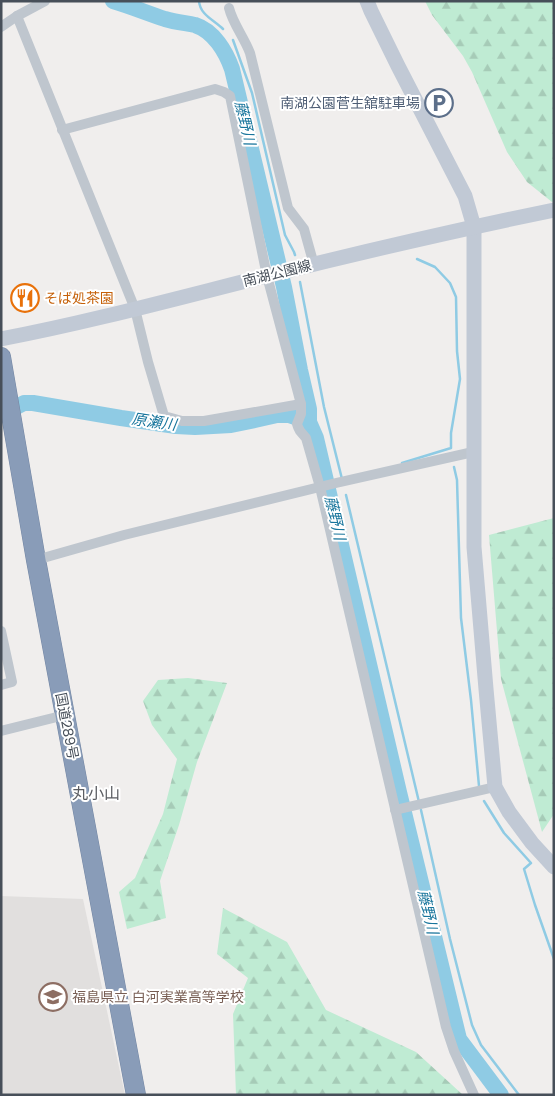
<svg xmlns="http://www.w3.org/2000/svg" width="555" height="1096" font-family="Poppins,'Noto Sans JP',sans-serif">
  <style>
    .education { fill: #e1dfde }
    .forest { fill: url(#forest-firs) }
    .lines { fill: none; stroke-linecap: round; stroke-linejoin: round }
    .stream { stroke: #8fcbe4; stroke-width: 2.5 }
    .river { stroke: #8fcbe4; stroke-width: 16 }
    .highway-casing { stroke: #7487a4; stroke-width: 20 }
    .street { stroke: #bfc6ce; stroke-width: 10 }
    .secondary { stroke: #c1c9d5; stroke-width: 15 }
    .highway { stroke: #899cb8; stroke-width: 19 }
    .labels { text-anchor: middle; stroke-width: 4; stroke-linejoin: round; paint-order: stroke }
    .service-label { font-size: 14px; fill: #4e5e75; stroke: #fff; text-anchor: end }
    .street-label { font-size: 14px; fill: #474f59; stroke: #fff }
    .food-label { font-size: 14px; fill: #c56008; stroke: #fff; text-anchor: start }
    .education-label { font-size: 14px; fill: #785e54; stroke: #fff; text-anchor: start }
    .water-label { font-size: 15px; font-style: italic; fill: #18759c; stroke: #fff }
    .quarter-label { font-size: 16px; fill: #5b5d62; stroke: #fff }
  </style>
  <defs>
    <pattern id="forest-firs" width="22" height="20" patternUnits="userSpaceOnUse" patternTransform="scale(1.25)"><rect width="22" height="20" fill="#bfebd3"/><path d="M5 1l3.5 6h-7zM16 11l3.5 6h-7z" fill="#a6cbb7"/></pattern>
  </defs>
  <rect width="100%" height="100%" fill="#f0eeed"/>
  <polygon class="education" points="1,896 83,899 125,1095 1,1095"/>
  <g class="forest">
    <polygon points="425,1 554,1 554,201 552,202 527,182 507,152 472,72 463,56 432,15"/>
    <polygon points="554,518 554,814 542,832 501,679 489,535"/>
    <polygon points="188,678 227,683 197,762 179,825 160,881 166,918 127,929 119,892 135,878 163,814 177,759 152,725 143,701 158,680"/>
    <polygon points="223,908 287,942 326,1010 416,1052 463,1095 236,1095 233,1014 248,978 217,954"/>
  </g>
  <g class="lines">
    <g class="stream">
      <path d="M199,1C200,15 214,20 223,29"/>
      <polyline points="233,40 252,93 285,235 294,252 295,255"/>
      <polyline points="300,282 324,407 342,479"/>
      <polyline points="402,463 451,448 451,433 460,379 457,351 456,297 450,283 435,267 417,259"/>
      <polyline points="454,467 457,480 461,618 471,700 479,786"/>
      <polyline points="346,495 419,802"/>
      <polyline points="484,801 504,833 531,863 524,869 535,905 554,959"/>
      <polyline points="421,810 450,939 472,1025 481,1045 519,1095"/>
    </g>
    <g class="river">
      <path d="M113,1C130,6 147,13 165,19C175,22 185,23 195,25C214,31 226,52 232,69L284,287L300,370L309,409V422L316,438L399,792L459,1039L501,1095"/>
      <polyline points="1,415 24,403 33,403 121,418 176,426 195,427 231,425 255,420 277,415 289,415 309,422"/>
    </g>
    <defs>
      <polyline id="highway" points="1,357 36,560 136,1095"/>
    </defs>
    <use href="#highway" class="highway-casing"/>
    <g class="street">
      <path d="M229,8C233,24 244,37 250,53L288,208L304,229L314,265"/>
      <polyline points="17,16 135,309 148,362 164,416 182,421 204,421 301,404"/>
      <polyline points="1,27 17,16 45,1"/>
      <polyline points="62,130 215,89 224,92 230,96 267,276 301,404 301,414 297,424 298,427 300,431 306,438 320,487 446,1027 454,1051 474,1095"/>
      <polyline points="36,560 124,535 336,483 473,452"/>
      <polyline points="1,631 12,682 1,685"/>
      <polyline points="1,731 65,715"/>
      <polyline points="395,810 495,787"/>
    </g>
    <g class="secondary">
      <polyline points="367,1 371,11 398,66 465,196 474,227 474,547 486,689 495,787 509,812 532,843 554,867"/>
      <path d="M1,339C90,322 178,298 266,276C362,252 457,230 554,210"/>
    </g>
    <use href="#highway" class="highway"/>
  </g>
  <defs>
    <symbol id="parking-ring" viewBox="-11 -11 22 22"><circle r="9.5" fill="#fff" stroke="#5c6f8a" stroke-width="1.5"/><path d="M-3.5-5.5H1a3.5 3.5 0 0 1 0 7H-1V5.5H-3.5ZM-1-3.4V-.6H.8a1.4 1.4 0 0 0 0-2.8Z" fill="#5c6f8a"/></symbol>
    <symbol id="restaurant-ring" viewBox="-11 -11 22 22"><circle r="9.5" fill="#fff" stroke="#e8710a" stroke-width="1.5"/><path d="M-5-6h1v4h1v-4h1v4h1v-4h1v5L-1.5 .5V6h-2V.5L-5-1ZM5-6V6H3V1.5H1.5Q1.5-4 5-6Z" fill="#e8710a"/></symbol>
    <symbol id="school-ring" viewBox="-11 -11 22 22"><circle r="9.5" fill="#fff" stroke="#8d6e63" stroke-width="1.5"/><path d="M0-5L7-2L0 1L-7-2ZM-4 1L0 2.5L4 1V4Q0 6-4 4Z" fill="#8d6e63"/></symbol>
  </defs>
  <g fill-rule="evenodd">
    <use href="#parking-ring" x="423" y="87" width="32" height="32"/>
    <use href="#restaurant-ring" x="9" y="282" width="32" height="32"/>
    <use href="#school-ring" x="37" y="981" width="32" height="32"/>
  </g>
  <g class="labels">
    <g class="service-label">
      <text x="420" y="108">南湖公園菅生舘駐車場</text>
    </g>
    <g class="street-label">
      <text transform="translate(277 273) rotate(-14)" y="5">南湖公園線</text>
      <text transform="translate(67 726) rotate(79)" y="5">国道289号</text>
    </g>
    <g class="food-label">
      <text x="44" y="303">そば処茶園</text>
    </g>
    <g class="education-label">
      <text x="72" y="1002">福島県立 白河実業高等学校</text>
    </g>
    <g class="water-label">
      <text transform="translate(245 123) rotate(77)" y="5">藤野川</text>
      <text transform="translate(154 422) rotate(8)" y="5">原瀬川</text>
      <text transform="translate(335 518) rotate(77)" y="5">藤野川</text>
      <text transform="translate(428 912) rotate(77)" y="5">藤野川</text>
    </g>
    <g class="quarter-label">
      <text x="96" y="799">丸小山</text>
    </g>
  </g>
  <rect width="555" height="1096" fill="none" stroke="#474f59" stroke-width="5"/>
</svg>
